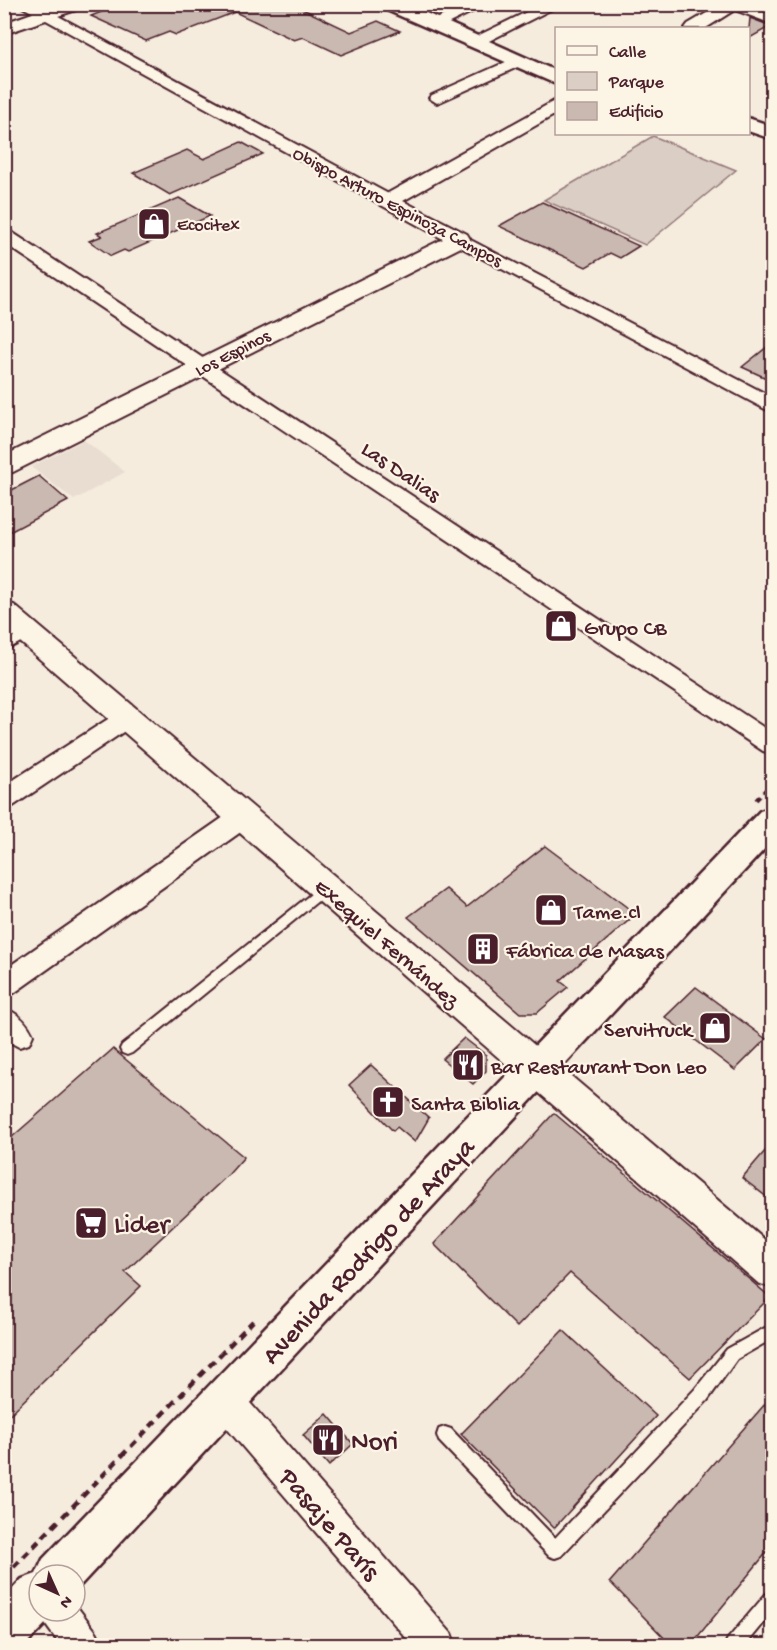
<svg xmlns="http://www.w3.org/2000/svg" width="777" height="1650" font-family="'Gochi Hand',sans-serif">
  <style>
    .built { fill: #e8ddd0 }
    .green { fill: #dbcec4; stroke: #927678; stroke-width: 1.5 }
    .building { fill: #cab9b1; stroke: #4a1f2b; stroke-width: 1.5 }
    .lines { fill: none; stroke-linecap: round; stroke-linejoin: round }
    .service-casing { stroke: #4a1f2b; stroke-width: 4 }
    .minor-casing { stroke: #4a1f2b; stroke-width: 4 }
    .tertiary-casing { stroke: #4a1f2b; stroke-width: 4 }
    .secondary-casing { stroke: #4a1f2b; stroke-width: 5 }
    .path-far1 { stroke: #4a1f2b; stroke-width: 4; stroke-dasharray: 6 4.5; stroke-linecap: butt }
    .path { stroke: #4a1f2b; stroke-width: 4.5; stroke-dasharray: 8 6; stroke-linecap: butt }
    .service { fill: #fcf5e5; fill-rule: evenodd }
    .minor { fill: #fcf5e5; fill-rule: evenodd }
    .tertiary { fill: #fcf5e5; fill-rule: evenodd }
    .secondary { fill: #fcf5e5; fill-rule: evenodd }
    .labels { text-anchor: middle; stroke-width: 4.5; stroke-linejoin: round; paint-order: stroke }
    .far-street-label { font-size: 18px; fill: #4a1f2b; stroke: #fcf5e5 }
    .far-poi-label { font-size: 18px; fill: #4a1f2b; stroke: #fcf5e5; text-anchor: start }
    .street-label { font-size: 22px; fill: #4a1f2b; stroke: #fcf5e5 }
    .poi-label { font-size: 22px; fill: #4a1f2b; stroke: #fcf5e5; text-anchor: start }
    .near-poi-label { font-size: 27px; fill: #4a1f2b; stroke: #fcf5e5; text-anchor: start }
    .near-street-label { font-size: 27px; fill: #4a1f2b; stroke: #fcf5e5 }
  </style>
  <rect width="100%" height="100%" fill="#f5ecde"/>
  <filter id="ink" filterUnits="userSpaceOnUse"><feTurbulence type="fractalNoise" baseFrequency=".0167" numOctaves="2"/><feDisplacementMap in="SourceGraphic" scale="12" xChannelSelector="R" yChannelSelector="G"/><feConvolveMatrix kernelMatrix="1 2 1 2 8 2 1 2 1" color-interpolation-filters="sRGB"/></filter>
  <g filter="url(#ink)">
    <polygon class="built" points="84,440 125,472 74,500 31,467"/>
    <polygon class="green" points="653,136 736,170 645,245 544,200"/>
    <g class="building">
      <polygon points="122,4 292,4 351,32 378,21 400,31 341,55 303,37 294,40 235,12 176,35 169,32 146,41 91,16"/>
      <polygon points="750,18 771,26 748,39"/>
      <polygon points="241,142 263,154 170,195 133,173 187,150 204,159"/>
      <polygon points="179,198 210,216 128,252 124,250 111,256 89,241 102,236 97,233"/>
      <polygon points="542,202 639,246 620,258 610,253 586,267 499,226"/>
      <polygon points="772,343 772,370 764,377 742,367"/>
      <polygon points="39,476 68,501 4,535 4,494"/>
      <polygon points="545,846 636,914 560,981 568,987 537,1013 520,1013 408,917 446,889 467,907"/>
      <polygon points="696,987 766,1039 735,1070 665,1017"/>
      <polygon points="464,1038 486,1055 486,1071 473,1084 442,1059"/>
      <polygon points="113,1049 244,1157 229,1174 125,1272 141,1286 4,1420 4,1144"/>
      <polygon points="371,1065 429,1118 415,1142 397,1127 393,1131 349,1085"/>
      <polygon points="554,1113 770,1297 690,1378 570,1273 517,1327 434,1244"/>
      <polygon points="772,1143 772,1201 742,1178"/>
      <polygon points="563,1330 656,1416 554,1528 461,1434"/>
      <polygon points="772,1396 772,1546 690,1646 672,1646 610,1582"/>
      <polygon points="327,1414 353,1444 329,1466 303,1435"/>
    </g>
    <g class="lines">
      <defs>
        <g id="service">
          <polygon points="28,629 32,630 33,633 32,636 4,651 4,642"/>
          <polygon points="325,884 329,886 331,889 329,892 132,1053 127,1055 122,1053 120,1049 122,1045 321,886"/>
          <polygon points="772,1324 772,1339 737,1359 707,1401 561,1556 555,1558 549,1556 439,1441 437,1435 439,1429 445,1427 451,1429 555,1538 695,1389 727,1349"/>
          <polygon points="772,1591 772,1613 745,1646 725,1646 727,1640 766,1594"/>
        </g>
        <g id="minor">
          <polygon points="17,4 36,4 394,197 396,201 394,205 382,205"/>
          <polygon points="468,4 488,4 439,28 429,28 427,25 429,22"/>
          <polygon points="543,4 554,4 556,7 479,46 469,46 467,43 469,40"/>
          <polygon points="719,4 741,4 772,15 772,24"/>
          <polygon points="517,57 522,59 525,62 522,65 442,101 437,103 429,98 432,95"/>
          <polygon points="4,230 10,231 772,733 772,754 763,751 4,243"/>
          <polygon points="459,234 772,397 772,411 765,409 453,243 450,239 453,235"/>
          <polygon points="127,709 135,712 139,718 135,724 13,806 4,808 4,786 119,712"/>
          <polygon points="243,807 252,810 256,817 252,824 14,993 4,996 4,970 234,810"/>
          <path d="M4,1008C18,1013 27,1022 33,1035L29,1044L19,1047L4,1039Z"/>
          <polygon points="225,1383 237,1388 451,1633 456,1646 413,1646 213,1412 208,1400 213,1388"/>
          <polygon points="75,1604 97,1633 102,1646 61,1646 45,1624 40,1611 75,1611"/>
        </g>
        <g id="tertiary">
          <polygon points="58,4 84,4 82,8 4,34 4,23"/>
          <polygon points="722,4 744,4 706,28 685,28 688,24"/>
          <polygon points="556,100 556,114 403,201 467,234 470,239 467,244 13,472 4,474 4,456 443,239 381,205 378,201 381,197"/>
          <polygon points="4,603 14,605 772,1246 772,1288 758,1283 4,628"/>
        </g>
        <g id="secondary">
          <polygon points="380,4 406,4 556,71 556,84 382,8"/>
          <polygon points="748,118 772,126 772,139 748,131"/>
          <polygon points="772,807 772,841 75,1591 75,1575 39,1575 39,1611 56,1613 24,1646 4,1646 4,1598 22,1579 36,1574 43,1559 760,811"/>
        </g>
      </defs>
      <use href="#service" class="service-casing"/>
      <use href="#minor" class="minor-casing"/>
      <use href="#tertiary" class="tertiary-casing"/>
      <use href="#secondary" class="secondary-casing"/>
      <polyline class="path-far1" points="756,800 772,783"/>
      <polyline class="path" points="4,1577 253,1321"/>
      <use href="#service" class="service"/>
      <use href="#minor" class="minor"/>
      <use href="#tertiary" class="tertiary"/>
      <use href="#secondary" class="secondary"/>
    </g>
  </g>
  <defs>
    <symbol id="shop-square" viewBox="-11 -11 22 22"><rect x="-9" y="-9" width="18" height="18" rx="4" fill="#4a1f2b" stroke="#fcf5e5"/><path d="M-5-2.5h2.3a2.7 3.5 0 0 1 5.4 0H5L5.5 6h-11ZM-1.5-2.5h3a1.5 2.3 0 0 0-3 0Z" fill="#fff"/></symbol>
    <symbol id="building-square" viewBox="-11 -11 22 22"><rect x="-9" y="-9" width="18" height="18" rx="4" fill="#4a1f2b" stroke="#fcf5e5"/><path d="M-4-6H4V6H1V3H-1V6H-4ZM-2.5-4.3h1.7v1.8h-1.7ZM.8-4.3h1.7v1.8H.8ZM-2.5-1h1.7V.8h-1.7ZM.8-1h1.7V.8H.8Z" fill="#fff"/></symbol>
    <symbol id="restaurant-square" viewBox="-11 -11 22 22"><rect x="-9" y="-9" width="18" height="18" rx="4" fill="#4a1f2b" stroke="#fcf5e5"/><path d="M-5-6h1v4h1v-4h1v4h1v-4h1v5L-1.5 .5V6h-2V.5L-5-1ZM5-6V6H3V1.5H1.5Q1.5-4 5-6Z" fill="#fff"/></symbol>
    <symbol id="church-square" viewBox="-11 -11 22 22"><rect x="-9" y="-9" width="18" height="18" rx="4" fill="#4a1f2b" stroke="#fcf5e5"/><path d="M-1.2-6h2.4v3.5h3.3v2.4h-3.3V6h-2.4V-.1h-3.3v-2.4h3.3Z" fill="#fff"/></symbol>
    <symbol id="supermarket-square" viewBox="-11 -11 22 22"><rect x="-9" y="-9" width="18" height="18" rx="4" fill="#4a1f2b" stroke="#fcf5e5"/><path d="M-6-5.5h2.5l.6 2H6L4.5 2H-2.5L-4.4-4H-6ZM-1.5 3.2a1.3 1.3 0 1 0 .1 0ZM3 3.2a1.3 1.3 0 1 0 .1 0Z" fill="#fff"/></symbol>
  </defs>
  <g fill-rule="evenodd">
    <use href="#shop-square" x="135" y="205" width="38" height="38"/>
    <use href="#shop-square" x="542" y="607" width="38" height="38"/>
    <use href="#shop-square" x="532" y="891" width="38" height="38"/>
    <use href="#building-square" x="464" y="930" width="38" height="38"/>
    <use href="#shop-square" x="696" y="1009" width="38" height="38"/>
    <use href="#restaurant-square" x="449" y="1046" width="38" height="38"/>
    <use href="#church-square" x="369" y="1083" width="38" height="38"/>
    <use href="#supermarket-square" x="72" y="1204" width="38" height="38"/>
    <use href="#restaurant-square" x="309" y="1421" width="38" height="38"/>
  </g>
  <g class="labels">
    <g class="far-street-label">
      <text transform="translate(398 206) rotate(28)" y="6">Obispo Arturo Espinoza Campos</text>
      <text transform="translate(232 352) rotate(-27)" y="6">Los Espinos</text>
    </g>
    <g class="far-poi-label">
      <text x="177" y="230">Ecocitex</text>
    </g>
    <g class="street-label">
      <text transform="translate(402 470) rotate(34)" y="8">Las Dalias</text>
      <text transform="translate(388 942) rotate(41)" y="8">Exequiel Fernández</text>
    </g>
    <g class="poi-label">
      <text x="584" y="634">Grupo CB</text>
      <text x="574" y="918">Tame.cl</text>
      <text x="506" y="957">Fábrica de Masas</text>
      <text x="692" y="1036" text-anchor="end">Servitruck</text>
      <text x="491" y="1073">Bar Restaurant Don Leo</text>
      <text x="411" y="1110">Santa Biblia</text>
    </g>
    <g class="near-poi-label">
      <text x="114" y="1232">Lider</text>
      <text x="351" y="1449">Nori</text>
    </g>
    <g class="near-street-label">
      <text transform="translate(367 1250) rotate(-47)" y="9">Avenida Rodrigo de Araya</text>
      <text transform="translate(331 1523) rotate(49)" y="9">Pasaje París</text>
    </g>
  </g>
  <rect width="777" height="1650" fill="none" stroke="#fcf5e5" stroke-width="24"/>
  <rect x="12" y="12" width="753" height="1626" fill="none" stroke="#4a1f2b" stroke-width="2" filter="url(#ink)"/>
  <rect x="555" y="27" width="195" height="108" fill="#fcf5e5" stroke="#b59f9b" stroke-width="1.5"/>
  <rect x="567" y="46" width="30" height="9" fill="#fcf5e5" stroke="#b59f9b" stroke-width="1.5"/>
  <text x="609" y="57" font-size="18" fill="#4a1f2b">Calle</text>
  <rect x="567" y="72" width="30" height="18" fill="#dbcec4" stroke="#b59f9b" stroke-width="1.5"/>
  <text x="609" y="87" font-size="18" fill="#4a1f2b">Parque</text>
  <rect x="567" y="102" width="30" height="18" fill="#cab9b1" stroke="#b59f9b" stroke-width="1.5"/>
  <text x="609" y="117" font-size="18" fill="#4a1f2b">Edificio</text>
  <g transform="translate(57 1593) rotate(135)"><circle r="28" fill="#fcf5e5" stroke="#b59f9b" stroke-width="1.5"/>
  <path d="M0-4.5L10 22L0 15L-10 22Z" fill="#4a1f2b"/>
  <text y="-9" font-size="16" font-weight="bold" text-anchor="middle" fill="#4a1f2b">N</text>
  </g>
</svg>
